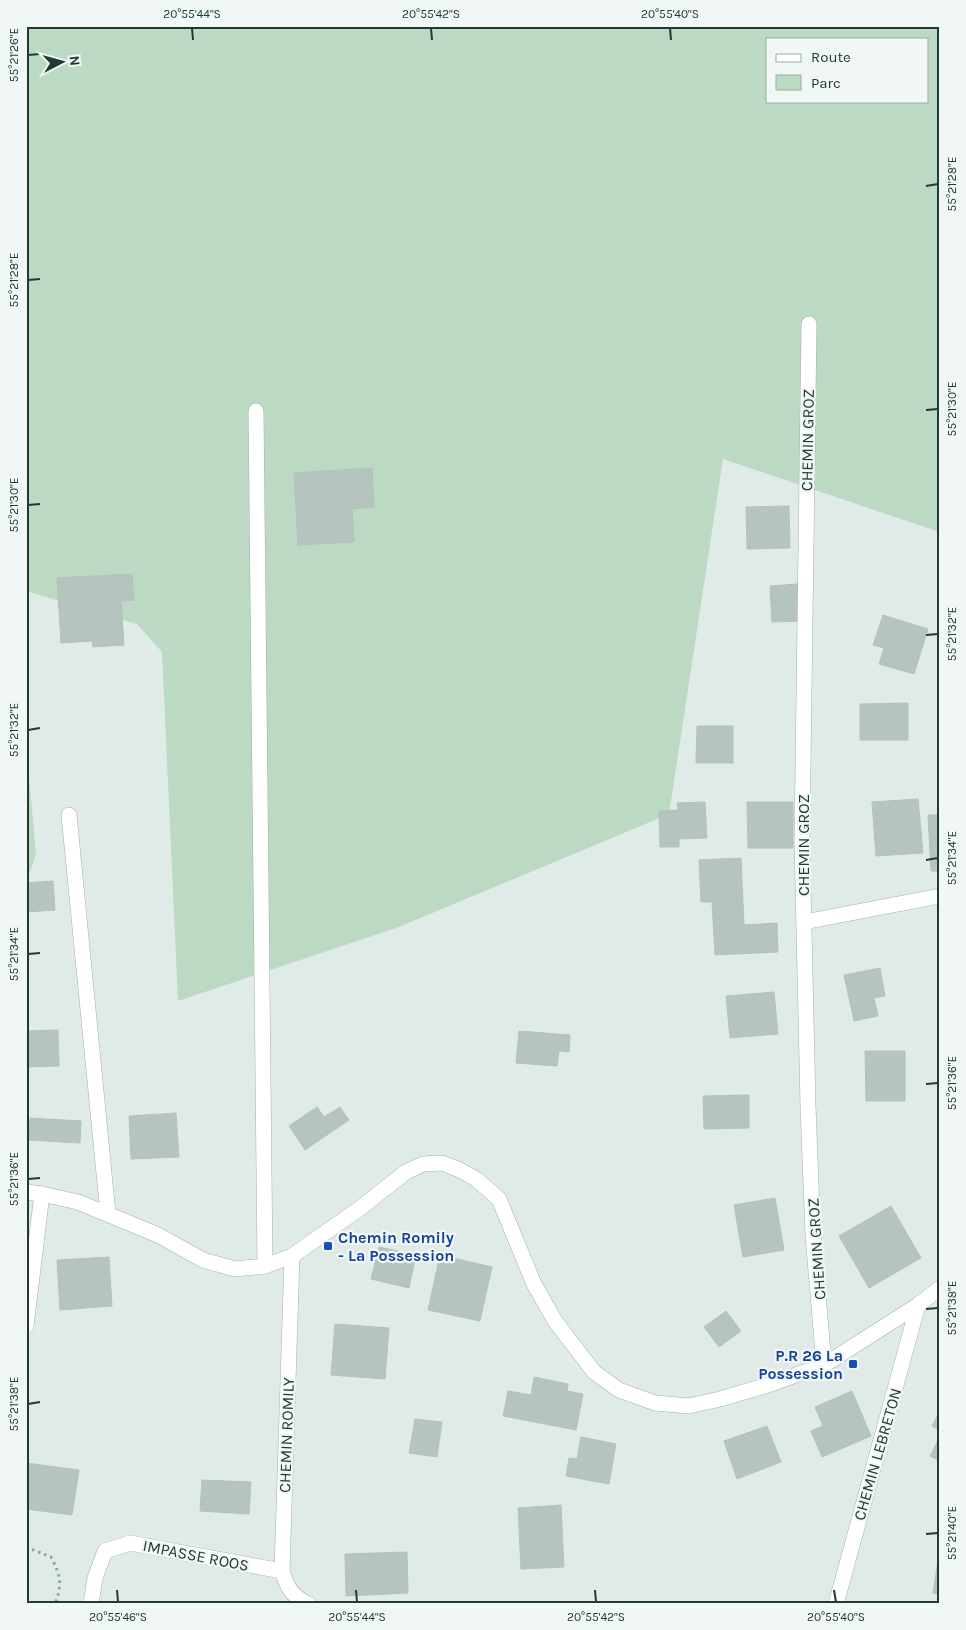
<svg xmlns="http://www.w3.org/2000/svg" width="966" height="1630" font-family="Karla,sans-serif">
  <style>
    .green { fill: #bbd9c3; fill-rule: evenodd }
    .building { fill: #b6c4bf; stroke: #b3c3bc }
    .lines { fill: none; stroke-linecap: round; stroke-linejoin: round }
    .street-casing { stroke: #a4b1ad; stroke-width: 16 }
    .secondary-casing { stroke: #a1b4ad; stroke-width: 16 }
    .path { stroke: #83ab9f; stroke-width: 3; stroke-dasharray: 2.5 4; stroke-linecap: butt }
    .street { stroke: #fff; stroke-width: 15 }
    .secondary { stroke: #fff; stroke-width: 15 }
    .ticks { fill: none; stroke: #233933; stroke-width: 2 }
    .transit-dot { fill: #1a4fb4; stroke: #f0f7f4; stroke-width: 2 }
    .labels { text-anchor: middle; stroke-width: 4.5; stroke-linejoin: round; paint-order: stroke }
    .street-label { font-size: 16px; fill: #233933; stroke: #f0f7f4 }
    .transit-label { font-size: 16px; font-weight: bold; fill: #164399; stroke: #f0f7f4; text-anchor: start }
    .neatline { fill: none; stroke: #233933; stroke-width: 2 }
    .ticks-label { font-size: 12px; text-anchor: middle; fill: #233933 }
  </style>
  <rect width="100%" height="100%" fill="#e0eae6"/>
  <g class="green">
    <path d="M26,26H940V532L723,459L669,814L399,927L178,1001L162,652L137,624L26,591ZM767,39H927V101H767Z"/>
    <polygon points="26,743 36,854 26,883"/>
  </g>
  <g class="building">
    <polygon points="372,468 374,507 352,509 354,542 298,545 294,473"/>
    <polygon points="789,506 790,548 747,549 746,507"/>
    <polygon points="132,574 134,600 121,601 124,645 93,647 92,641 61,643 57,578"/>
    <polygon points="798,584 800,621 772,622 770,586"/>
    <polygon points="883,615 928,629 914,674 879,664 884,648 873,645"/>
    <polygon points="908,703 908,740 860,740 860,704"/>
    <polygon points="697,726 733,726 733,763 696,763"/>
    <polygon points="918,799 923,853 876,856 872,802"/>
    <polygon points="705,802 707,838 679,839 679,847 660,847 659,811 678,810 677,803"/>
    <polygon points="747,802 793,802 793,848 748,848"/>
    <polygon points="928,815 940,815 940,871 931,871"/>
    <polygon points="741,858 744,925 777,923 778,952 715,955 712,902 701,902 699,860"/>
    <polygon points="53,881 55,910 26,912 26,883"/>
    <polygon points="880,968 885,996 874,998 878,1016 854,1021 844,975"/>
    <polygon points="774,992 778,1034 730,1038 726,996"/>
    <polygon points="58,1030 59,1066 26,1067 26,1031"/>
    <polygon points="519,1031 570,1035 569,1052 559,1051 557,1066 516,1063"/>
    <polygon points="865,1051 905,1051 905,1101 866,1101"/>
    <polygon points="749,1095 749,1128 704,1129 703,1096"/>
    <polygon points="317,1107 324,1117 340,1107 349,1120 305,1150 289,1126"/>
    <polygon points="176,1113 179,1157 131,1159 129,1116"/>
    <polygon points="30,1118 81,1121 80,1143 28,1140"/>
    <polygon points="775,1198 784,1250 743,1257 734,1205"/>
    <polygon points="891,1206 921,1258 869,1288 839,1236"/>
    <polygon points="379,1247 416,1255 409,1288 371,1279"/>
    <polygon points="440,1255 492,1267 480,1321 428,1310"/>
    <polygon points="109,1257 112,1306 60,1310 57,1260"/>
    <polygon points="726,1311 741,1331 719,1347 704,1327"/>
    <polygon points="335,1324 389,1328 385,1379 331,1375"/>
    <polygon points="534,1377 568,1384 567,1391 583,1394 576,1430 503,1416 508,1391 531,1395"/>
    <polygon points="852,1391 871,1436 822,1457 811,1431 823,1426 815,1407"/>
    <polygon points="940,1411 940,1430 932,1426"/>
    <polygon points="415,1419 442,1422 437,1457 409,1453"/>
    <polygon points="767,1426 781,1462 737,1479 724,1441"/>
    <polygon points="581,1437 616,1444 609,1484 566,1476 569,1458 577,1459"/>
    <polygon points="940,1437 940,1461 930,1456"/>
    <polygon points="26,1463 79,1470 72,1515 26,1509"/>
    <polygon points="202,1480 251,1482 249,1514 200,1511"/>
    <polygon points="561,1505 564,1567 521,1569 518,1508"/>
    <polygon points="940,1548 940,1594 933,1593"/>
    <polygon points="407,1552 408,1593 346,1596 345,1554"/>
  </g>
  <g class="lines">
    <defs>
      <g id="street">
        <polyline points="809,324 802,842 808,1106 813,1235 824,1365"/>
        <polyline points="256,411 265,1266"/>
        <polyline points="69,815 108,1214"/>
        <polyline points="804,922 940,896"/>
        <path d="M292,1256L282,1571C288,1589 291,1595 308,1604"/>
        <polyline points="26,1326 42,1194"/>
        <polyline points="91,1604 95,1578 105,1551 130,1543 282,1571"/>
        <polyline points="836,1604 918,1305"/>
      </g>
      <polyline id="secondary" points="26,1192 42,1194 78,1202 158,1235 203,1260 235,1269 265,1266 292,1256 359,1209 406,1172 423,1164 442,1163 460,1170 476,1179 499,1199 534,1284 555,1321 594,1372 619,1390 655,1403 689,1406 720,1399 768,1385 824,1365 918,1305 940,1288"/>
    </defs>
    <use href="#street" class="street-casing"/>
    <use href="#secondary" class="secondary-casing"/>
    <path class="path" d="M26,1547L51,1557C60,1574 63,1584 55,1604"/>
    <use href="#street" class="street"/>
    <use href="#secondary" class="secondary"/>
  </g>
  <path class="ticks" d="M192,28L193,40M431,28L432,40M670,28L671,40M28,55L40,54M926,186L938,184M28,280L40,279M926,410L938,409M28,505L40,504M926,635L938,634M28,730L40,728M926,860L938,858M28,954L40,953M926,1084L938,1083M28,1179L40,1178M926,1309L938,1308M28,1404L40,1402M926,1534L938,1533M117,1590L118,1602M356,1590L357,1602M595,1590L596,1602M834,1590L836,1602"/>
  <g class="transit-dot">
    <rect x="323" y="1241" width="10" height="10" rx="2.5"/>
    <rect x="848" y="1359" width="10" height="10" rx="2.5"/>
  </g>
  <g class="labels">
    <g class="street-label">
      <text transform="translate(807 440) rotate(-89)" y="6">CHEMIN GROZ</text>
      <text transform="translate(803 845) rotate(-90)" y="6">CHEMIN GROZ</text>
      <text transform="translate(816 1249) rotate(-94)" y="6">CHEMIN GROZ</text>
      <text transform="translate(286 1435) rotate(-88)" y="6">CHEMIN ROMILY</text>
      <text transform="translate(877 1454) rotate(-74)" y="6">CHEMIN LEBRETON</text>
      <text transform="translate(196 1555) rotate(11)" y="6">IMPASSE ROOS</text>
    </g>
    <g class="transit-label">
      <text x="338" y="1243">Chemin Romily<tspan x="338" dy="18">- La Possession</tspan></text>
      <text x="843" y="1361" text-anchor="end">P.R 26 La<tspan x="843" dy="18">Possession</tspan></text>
    </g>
  </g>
  <rect width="966" height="1630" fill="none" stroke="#f0f7f4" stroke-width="55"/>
  <rect x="766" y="38" width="162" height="65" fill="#f0f7f4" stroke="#9eaba7"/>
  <rect x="776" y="54" width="25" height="8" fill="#ffffff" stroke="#9eaba7"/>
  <text x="811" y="62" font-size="15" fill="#233933">Route</text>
  <rect x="776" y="75" width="25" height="15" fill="#bbd9c3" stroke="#9eaba7"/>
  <text x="811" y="88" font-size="15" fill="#233933">Parc</text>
  <g transform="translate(62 62) rotate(84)" stroke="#f0f7f4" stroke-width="4" paint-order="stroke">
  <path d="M0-4L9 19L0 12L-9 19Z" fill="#233933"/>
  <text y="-8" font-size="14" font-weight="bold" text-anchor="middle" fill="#233933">N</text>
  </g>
  <rect x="28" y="28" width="910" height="1574" class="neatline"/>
  <g class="ticks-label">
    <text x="192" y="18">20°55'44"S</text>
    <text x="431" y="18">20°55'42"S</text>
    <text x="670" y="18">20°55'40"S</text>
    <text transform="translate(14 55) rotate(-90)" y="4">55°21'26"E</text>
    <text transform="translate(952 184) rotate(-90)" y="4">55°21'28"E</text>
    <text transform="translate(14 280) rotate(-90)" y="4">55°21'28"E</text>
    <text transform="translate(952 409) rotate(-90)" y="4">55°21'30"E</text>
    <text transform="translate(14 505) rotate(-90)" y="4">55°21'30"E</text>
    <text transform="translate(952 634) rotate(-90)" y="4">55°21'32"E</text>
    <text transform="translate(14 730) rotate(-90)" y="4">55°21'32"E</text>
    <text transform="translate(952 858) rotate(-90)" y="4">55°21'34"E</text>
    <text transform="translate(14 954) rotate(-90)" y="4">55°21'34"E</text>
    <text transform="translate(952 1083) rotate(-90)" y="4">55°21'36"E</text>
    <text transform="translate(14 1179) rotate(-90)" y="4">55°21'36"E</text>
    <text transform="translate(952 1308) rotate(-90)" y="4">55°21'38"E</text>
    <text transform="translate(14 1404) rotate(-90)" y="4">55°21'38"E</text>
    <text transform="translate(952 1533) rotate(-90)" y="4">55°21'40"E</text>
    <text x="118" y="1621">20°55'46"S</text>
    <text x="357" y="1621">20°55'44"S</text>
    <text x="596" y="1621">20°55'42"S</text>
    <text x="836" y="1621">20°55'40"S</text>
  </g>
</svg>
